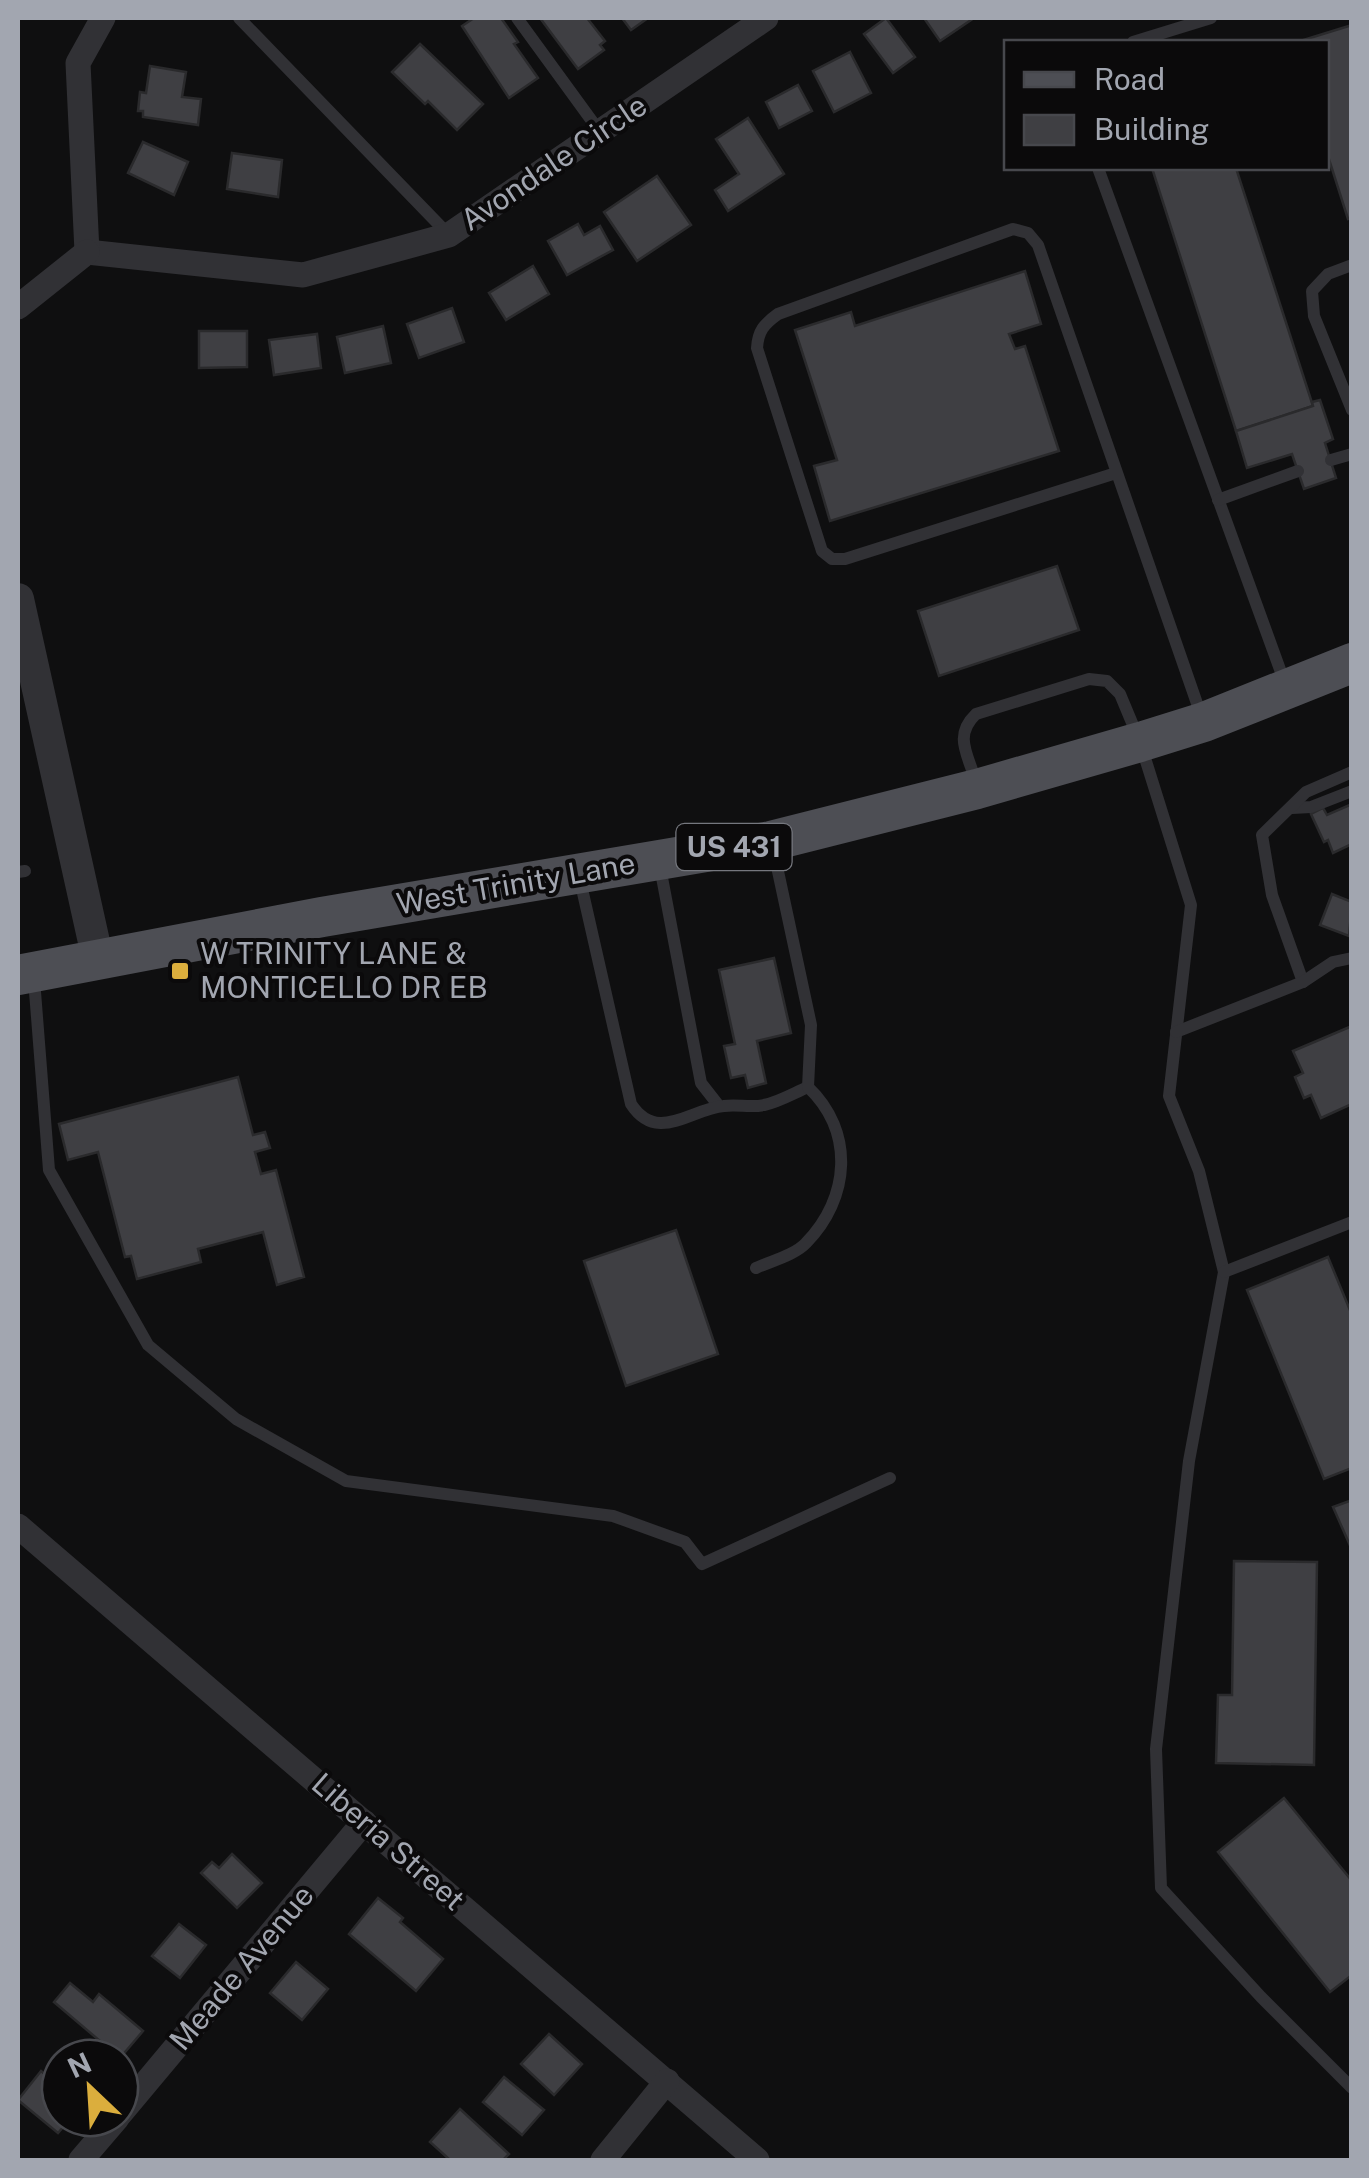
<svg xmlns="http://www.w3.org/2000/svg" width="1369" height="2178" font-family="'Public Sans',sans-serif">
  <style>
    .building { fill: #3f3f43; stroke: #2a2a2c; stroke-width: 2.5 }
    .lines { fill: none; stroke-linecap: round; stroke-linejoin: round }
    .service { stroke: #313135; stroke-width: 12 }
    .minor { stroke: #313135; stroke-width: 25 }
    .tertiary { stroke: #313135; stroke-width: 32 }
    .primary { stroke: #4d4e54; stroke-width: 40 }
    .poi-dot { fill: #dbae3d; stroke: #0b0a0b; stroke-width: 4 }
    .labels { text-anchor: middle; stroke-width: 8; stroke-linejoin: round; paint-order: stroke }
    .shield { fill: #0b0a0b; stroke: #75777e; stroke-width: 2.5 }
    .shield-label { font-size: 28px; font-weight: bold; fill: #a2a6b0 }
    .street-label { font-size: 30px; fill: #a2a6b0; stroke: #0b0a0b }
    .poi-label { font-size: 30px; fill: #a2a6b0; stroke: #0b0a0b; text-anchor: start }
  </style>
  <rect width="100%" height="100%" fill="#0f0f10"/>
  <g class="building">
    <polygon points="474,18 501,18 518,42 514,44 538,78 509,98 462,26"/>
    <polygon points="540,18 587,18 605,41 600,45 604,50 578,69"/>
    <polygon points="622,18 648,18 631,30"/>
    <polygon points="886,18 915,57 893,73 864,34"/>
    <polygon points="924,18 969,18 971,20 940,41"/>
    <polygon points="1352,25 1352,218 1348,219 1326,150 1326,42 1297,42"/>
    <polygon points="420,44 483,104 457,130 428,101 425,104 392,72"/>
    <polygon points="850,52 871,93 834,112 813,71"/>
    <polygon points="150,66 186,72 182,97 201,99 198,125 143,117 143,111 138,111 140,92 146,93"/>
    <polygon points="798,85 812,111 779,128 766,102"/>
    <polygon points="748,118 784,174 728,211 715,190 739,174 716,139"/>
    <polygon points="143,142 188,162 174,195 128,173"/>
    <polygon points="232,153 282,160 278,197 227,189"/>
    <polygon points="1152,168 1236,168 1313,406 1236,431"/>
    <polygon points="657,176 691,225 637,261 604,212"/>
    <polygon points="578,224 584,235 600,226 613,250 567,275 548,241"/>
    <polygon points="533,266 549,294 506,320 489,293"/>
    <polygon points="1025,271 1041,324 1009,334 1015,349 1025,346 1059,451 830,521 814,466 837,460 795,330 851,312 855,326"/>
    <polygon points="452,308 464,342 419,358 407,324"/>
    <polygon points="383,326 391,363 345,373 337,337"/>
    <polygon points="199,331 247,331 247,367 199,368"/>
    <polygon points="317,334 321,368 274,375 269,340"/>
    <polygon points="1320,400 1333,439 1325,443 1336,478 1304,489 1292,454 1247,468 1236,431 1313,406 1312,402"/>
    <polygon points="1057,566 1079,630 939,676 918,611"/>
    <polygon points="1352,804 1352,844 1333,853 1328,840 1324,842 1311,814 1323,808 1327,815"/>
    <polygon points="1332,894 1352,902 1349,936 1320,925"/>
    <polygon points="774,958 791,1033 757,1041 766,1083 748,1088 745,1075 731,1078 724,1046 735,1044 719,970"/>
    <polygon points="1352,1026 1352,1104 1321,1118 1311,1095 1304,1098 1295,1077 1303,1073 1293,1051"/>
    <polygon points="238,1077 253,1135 265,1132 270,1148 255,1152 261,1174 276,1170 304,1277 277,1285 263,1232 198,1249 201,1262 137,1279 131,1256 125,1257 98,1152 68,1160 59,1124"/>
    <polygon points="676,1230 718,1354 626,1386 584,1261"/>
    <polygon points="1328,1257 1352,1315 1352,1468 1324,1479 1247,1290"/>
    <polygon points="1352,1500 1352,1550 1333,1507"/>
    <polygon points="1234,1561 1317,1562 1314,1765 1216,1763 1218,1695 1232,1695"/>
    <polygon points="1284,1798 1352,1881 1352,1975 1330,1992 1218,1852"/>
    <polygon points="232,1854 262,1883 237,1908 201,1873 212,1862 219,1868"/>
    <polygon points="378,1898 403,1918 400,1922 443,1959 416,1991 349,1934"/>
    <polygon points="179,1924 206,1945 180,1978 152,1956"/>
    <polygon points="296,1962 328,1989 302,2020 270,1993"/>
    <polygon points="70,1983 93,2002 99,1994 143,2031 120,2058 54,2002"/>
    <polygon points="549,2034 582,2064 554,2095 521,2064"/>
    <polygon points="41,2071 60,2087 60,2118 71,2118 58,2133 18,2100"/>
    <polygon points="504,2077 544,2110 522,2135 483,2102"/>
    <polygon points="460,2109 509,2154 503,2160 450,2160 430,2142"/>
  </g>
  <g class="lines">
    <g class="service">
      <polyline points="239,18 449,235"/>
      <polyline points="517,18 600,132"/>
      <polyline points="1133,42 1211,18"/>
      <polyline points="1098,168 1286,686"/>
      <polyline points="1352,265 1328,274 1312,291 1314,316 1352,410"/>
      <polyline points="1331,460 1352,454"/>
      <path d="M1116,473L845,559H832L822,551L757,348C758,331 764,324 778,314L1013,229L1028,233L1038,245L1201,715"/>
      <polyline points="1218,500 1298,471"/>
      <path d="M976,782C968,754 953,736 976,714L1089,679L1107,681L1120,694L1140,742L1191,905L1169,1096L1199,1171L1224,1272L1189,1461L1156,1749L1161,1888L1261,1997L1352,2088"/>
      <polyline points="1292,808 1311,807 1352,791"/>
      <polyline points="660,867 701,1083 719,1106"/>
      <polyline points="18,872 25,871"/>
      <path d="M580,880L631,1104C657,1144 690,1109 724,1106C737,1104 751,1108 764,1105C779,1102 794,1093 808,1087"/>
      <polyline points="34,979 49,1170 148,1345 236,1419 346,1481 613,1516 685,1542 702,1564 890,1478"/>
      <polyline points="1303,982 1272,895 1262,835 1306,792 1352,772"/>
      <polyline points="1176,1032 1303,982 1333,962 1352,958"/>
      <path d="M756,1268C771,1261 795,1255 806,1243C850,1198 855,1132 808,1087L811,1025L773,848"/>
      <polyline points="1224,1272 1352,1222"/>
    </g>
    <g class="minor">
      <polyline points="87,252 303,275 449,235 766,18"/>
      <polyline points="87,252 78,63 103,18"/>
      <polyline points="18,307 87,252"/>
      <polyline points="18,1526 757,2160"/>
      <polyline points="120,2114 364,1822"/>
      <polyline points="81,2160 117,2118"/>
      <polyline points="603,2160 667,2081"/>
    </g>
    <polyline class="tertiary" points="18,599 98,960"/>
    <polyline class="primary" points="18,975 322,917 771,841 977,789 1140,742 1204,722 1352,663"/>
  </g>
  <rect class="poi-dot" x="170" y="961" width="20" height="20" rx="5"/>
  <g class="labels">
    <rect class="shield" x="676.5" y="824" width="115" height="46" rx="8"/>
    <g class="shield-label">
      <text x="734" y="857">US 431</text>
    </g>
    <g class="street-label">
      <text transform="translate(554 163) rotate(-34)" y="10">Avondale Circle</text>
      <text transform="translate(516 884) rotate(-10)" y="10">West Trinity Lane</text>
      <text transform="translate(388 1842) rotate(41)" y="10">Liberia Street</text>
      <text transform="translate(242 1968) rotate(-50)" y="10">Meade Avenue</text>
    </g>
    <g class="poi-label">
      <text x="200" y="964">W TRINITY LANE &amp;<tspan x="200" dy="34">MONTICELLO DR EB</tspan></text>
    </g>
  </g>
  <rect width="1369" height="2178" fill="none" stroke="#a2a6b0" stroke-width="40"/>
  <rect x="1004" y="40" width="325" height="130" fill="#0b0a0b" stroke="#47484d" stroke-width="2.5"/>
  <rect x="1024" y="72" width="50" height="15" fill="#4d4e54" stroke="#47484d" stroke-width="2.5"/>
  <text x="1094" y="90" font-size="30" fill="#a2a6b0">Road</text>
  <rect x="1024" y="115" width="50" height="30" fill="#3f3f43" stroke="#47484d" stroke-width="2.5"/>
  <text x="1094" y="140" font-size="30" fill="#a2a6b0">Building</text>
  <g transform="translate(90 2088) rotate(335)"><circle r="48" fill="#0b0a0b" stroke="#47484d" stroke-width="2.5"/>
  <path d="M0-8L18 38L0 25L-18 38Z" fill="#dbae3d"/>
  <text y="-15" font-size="28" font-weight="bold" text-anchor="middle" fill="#a2a6b0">N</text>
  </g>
</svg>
